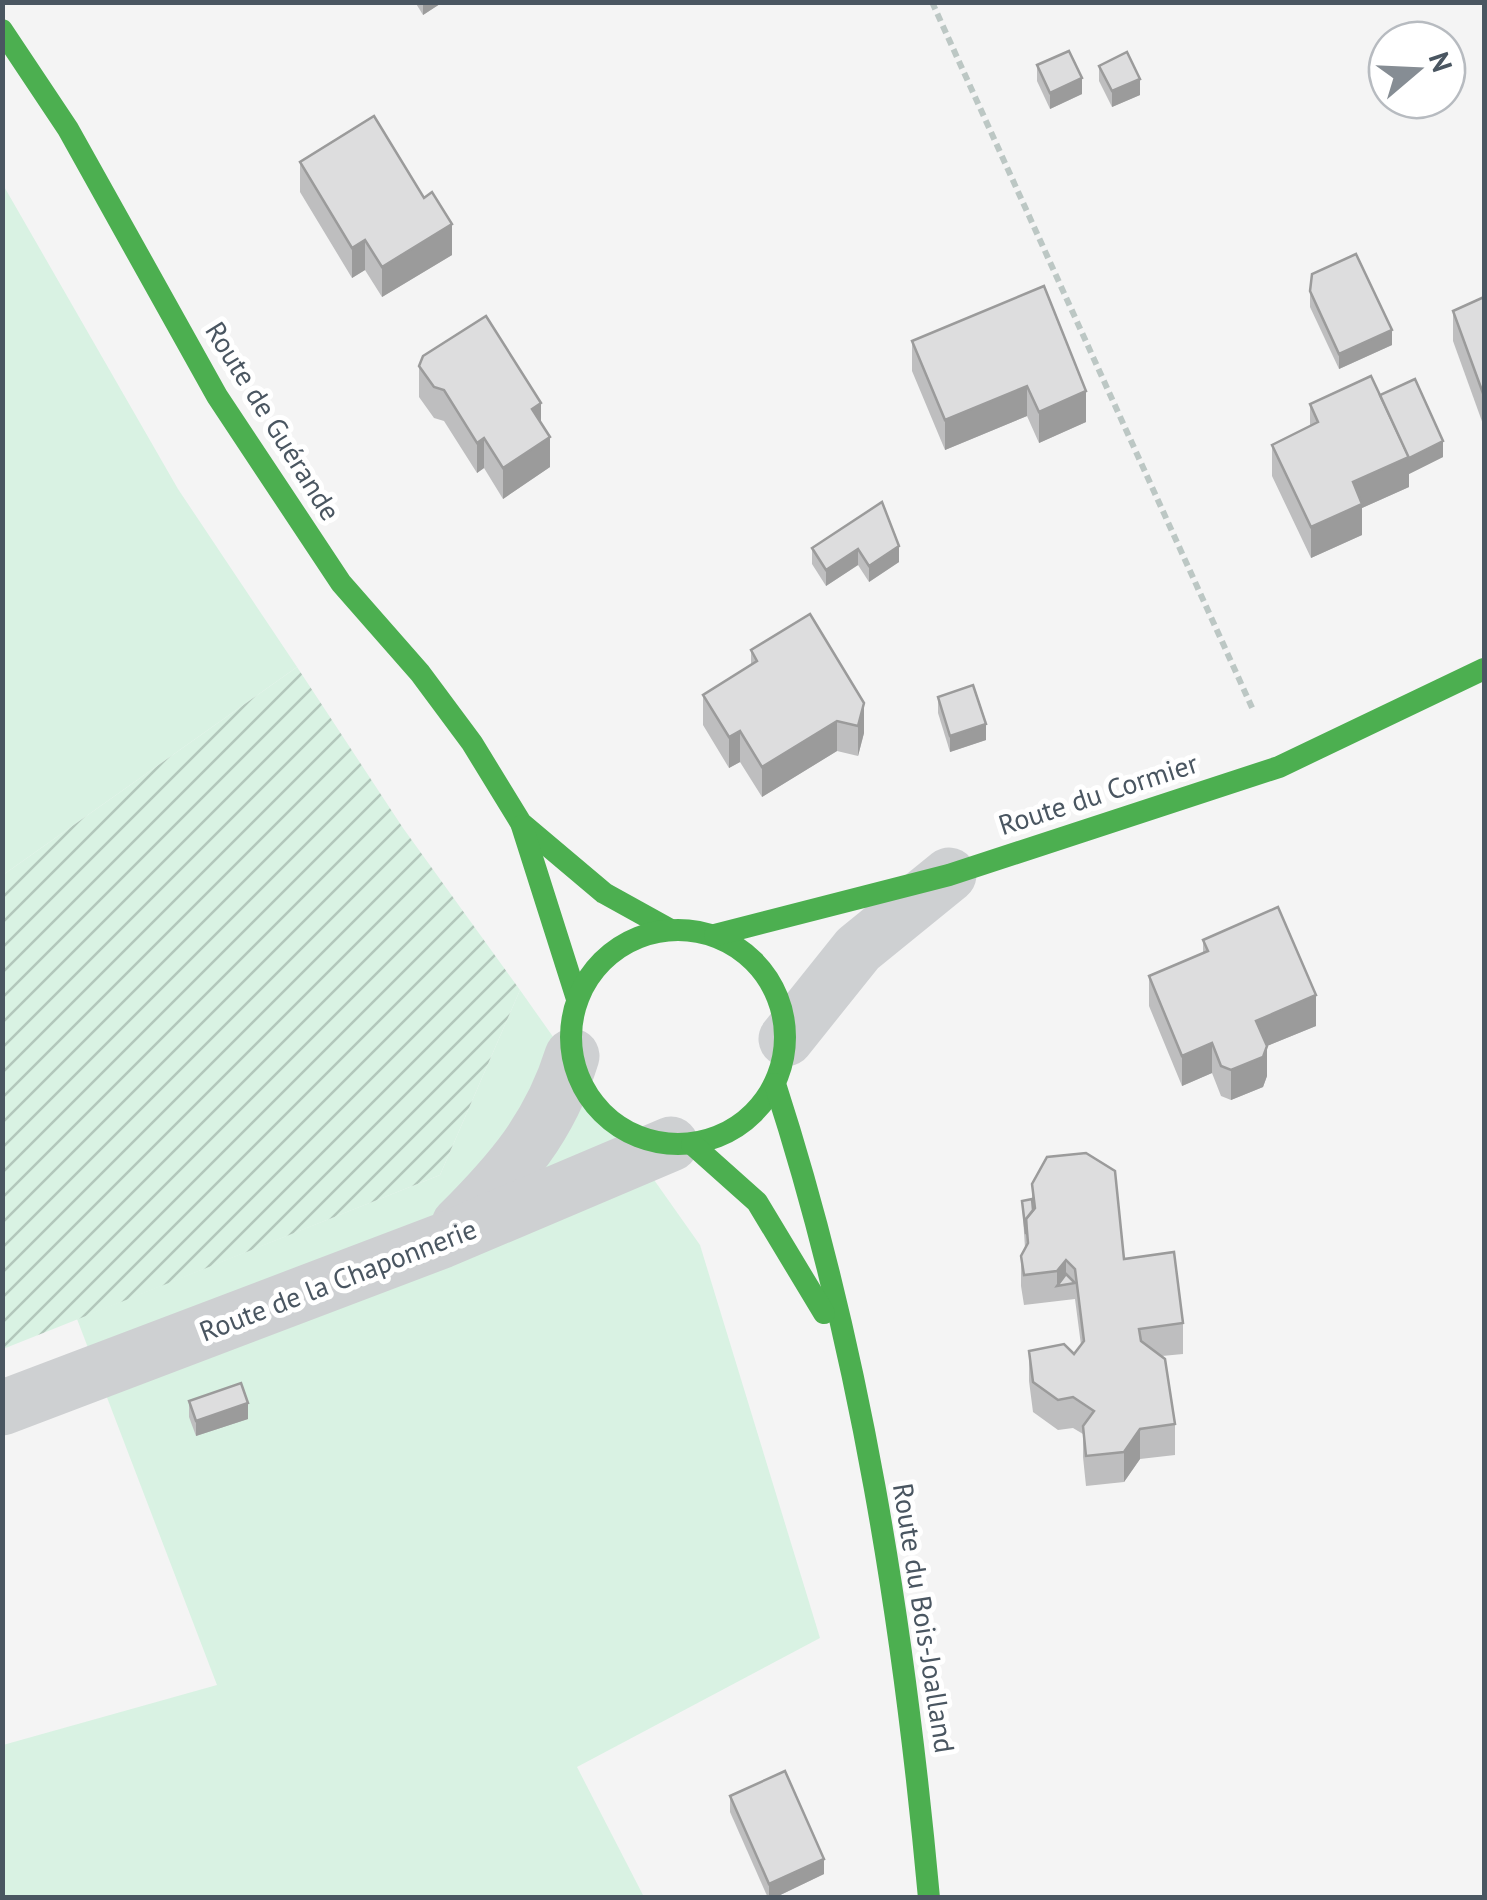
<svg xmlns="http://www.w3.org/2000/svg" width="1487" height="1900" font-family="'PT Sans',sans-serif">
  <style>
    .grass { fill: #d9f2e3 }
    .garden { fill: url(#garden-furrows) }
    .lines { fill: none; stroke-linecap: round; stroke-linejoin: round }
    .path { stroke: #bcc7c4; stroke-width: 6; stroke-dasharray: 8 5; stroke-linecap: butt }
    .street { stroke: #ced0d2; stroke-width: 55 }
    .fast { stroke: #4caf50; stroke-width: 22 }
    .wall { fill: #bebebf }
    .shaded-wall { fill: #9b9b9b }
    .building { fill: #ddddde; stroke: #9b9b9b; stroke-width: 2.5 }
    .labels { text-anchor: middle; stroke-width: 10; stroke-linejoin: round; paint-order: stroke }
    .street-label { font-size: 28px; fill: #4a5661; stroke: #fff }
  </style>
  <defs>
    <pattern id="garden-furrows" width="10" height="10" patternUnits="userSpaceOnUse" patternTransform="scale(2.5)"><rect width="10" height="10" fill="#d9f2e3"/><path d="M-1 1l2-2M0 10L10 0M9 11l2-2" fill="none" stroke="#b2c7bb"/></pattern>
  </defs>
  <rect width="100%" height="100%" fill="#f4f4f4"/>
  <g class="grass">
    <polygon points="2,183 178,489 297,667 3,875"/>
    <polygon points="520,990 700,1245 820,1638 577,1767 644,1897 3,1898 3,1745 217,1685 77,1319 440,1175"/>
  </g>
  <polygon class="garden" points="297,667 403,828 520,990 440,1175 3,1349 3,875"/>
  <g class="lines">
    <polyline class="path" points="932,2 1254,712"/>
    <g class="street">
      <polyline points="786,1039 858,949 949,875"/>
      <path d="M459,1224C511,1172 550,1127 572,1056"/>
      <polyline points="2,1408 442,1241 671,1144"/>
    </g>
    <g class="fast">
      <polyline points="2,30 68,129 217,396 341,583 420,673 472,743 521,823 604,893 669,929"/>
      <polyline points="522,826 577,999"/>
      <circle cx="678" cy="1037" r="107"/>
      <polyline points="715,935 949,875 1279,767 1484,669"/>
      <path d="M775,1084C860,1346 904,1624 929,1898"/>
      <polyline points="692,1144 757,1202 824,1313"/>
    </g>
  </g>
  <g class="wall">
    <polygon points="415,2 443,2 423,15"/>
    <polygon points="1037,65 1082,94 1050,109 1037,81"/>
    <polygon points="1099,66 1140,95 1112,107 1099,81"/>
    <polygon points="300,162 452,255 382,297 365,270 352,278 300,192"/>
    <polygon points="1044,286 1086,422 1039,443 1027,416 945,450 912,371 912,341"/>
    <polygon points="1310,291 1392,345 1339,369 1310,307"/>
    <polygon points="1484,297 1484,427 1453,341 1453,311"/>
    <polygon points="419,366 541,422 550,467 503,499 484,468 477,473 444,421 434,418 419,397"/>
    <polygon points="1380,395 1443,457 1409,474 1409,487 1362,508 1362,535 1311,558 1272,476 1272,445 1310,426 1310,404"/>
    <polygon points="899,546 899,562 869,582 858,565 826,586 812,564 812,548"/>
    <polygon points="810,614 864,733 858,756 837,751 762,797 740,762 729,768 703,725 703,695 751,664 751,650"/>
    <polygon points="938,697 986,740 950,752 938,713"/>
    <polygon points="1203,940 1316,1026 1267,1046 1267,1076 1263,1087 1231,1100 1221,1096 1212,1073 1182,1086 1149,1006 1149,976 1203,953"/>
    <polygon points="1032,1184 1124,1259 1183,1323 1183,1354 1162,1356 1175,1424 1175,1455 1140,1459 1124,1482 1086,1486 1083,1457 1083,1434 1073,1428 1058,1430 1033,1412 1029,1381 1029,1351 1074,1354 1081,1345 1075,1299 1024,1305 1021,1286 1021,1256 1025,1248 1022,1201 1032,1199"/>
    <polygon points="189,1401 248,1419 196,1436 189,1417"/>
    <polygon points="730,1796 824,1874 774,1898 768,1898 730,1812"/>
  </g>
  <g class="shaded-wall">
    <polygon points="423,2 443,2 423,15"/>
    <polygon points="1082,78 1082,94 1050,109 1050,93"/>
    <polygon points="1140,79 1140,95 1112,107 1112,91"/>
    <polygon points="452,224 452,255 382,297 382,267"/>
    <polygon points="365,240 365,270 352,278 352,248"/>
    <polygon points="1392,330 1392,345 1339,369 1339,354"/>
    <polygon points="1027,386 1027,416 945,450 945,420"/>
    <polygon points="1086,391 1086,422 1039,443 1039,412"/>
    <polygon points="541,403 541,433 532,409"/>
    <polygon points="550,437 550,467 503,499 503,468"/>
    <polygon points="484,438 484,468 477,473 477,443"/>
    <polygon points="1443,441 1443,457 1409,474 1409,487 1362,508 1362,535 1311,558 1311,527 1353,482"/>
    <polygon points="899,546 899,562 869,582 869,566"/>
    <polygon points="858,549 858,565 826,586 826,570"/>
    <polygon points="864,703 864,733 858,756 858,726"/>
    <polygon points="837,721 837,751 762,797 762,767"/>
    <polygon points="986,724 986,740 950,752 950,736"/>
    <polygon points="740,731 740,762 729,768 729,737"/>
    <polygon points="1316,995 1316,1026 1267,1046 1267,1076 1263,1087 1231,1100 1231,1070 1256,1021"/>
    <polygon points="1212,1043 1212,1073 1182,1086 1182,1056"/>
    <polygon points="1066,1260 1066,1285 1057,1286 1057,1271"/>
    <polygon points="248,1403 248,1419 196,1436 196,1421"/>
    <polygon points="1140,1429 1140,1459 1124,1482 1124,1452"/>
    <polygon points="824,1859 824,1874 774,1898 769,1898 769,1884"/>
  </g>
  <g class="building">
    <polygon points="1069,51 1082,78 1050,93 1037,65"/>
    <polygon points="1127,52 1140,79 1112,91 1099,66"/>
    <polygon points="374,116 424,198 432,192 452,224 382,267 365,240 352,248 300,162"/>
    <polygon points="1356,254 1392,330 1339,354 1310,291 1312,274"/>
    <polygon points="1044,286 1086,391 1039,412 1027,386 945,420 912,341"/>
    <polygon points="1484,297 1484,396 1453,311"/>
    <polygon points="486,316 541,403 532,409 550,437 503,468 484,438 477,443 444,390 434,387 419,366 423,356"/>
    <polygon points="1371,376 1409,457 1353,482 1362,504 1311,527 1272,445 1318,422 1310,404"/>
    <polygon points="1415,379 1443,441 1409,458 1380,395"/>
    <polygon points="882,502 899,546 869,566 858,549 826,570 812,548"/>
    <polygon points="810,614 864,703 858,726 837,721 762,767 740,731 729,737 703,695 757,661 751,650"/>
    <polygon points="973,685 986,724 950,736 938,697"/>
    <polygon points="1278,907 1316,995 1256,1021 1267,1046 1263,1057 1231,1070 1221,1066 1212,1043 1182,1056 1149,976 1208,951 1203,940"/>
    <polygon points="1086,1153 1115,1171 1124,1259 1174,1252 1183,1323 1139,1329 1141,1341 1165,1359 1175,1424 1140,1429 1124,1452 1086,1456 1083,1426 1094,1411 1073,1397 1058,1400 1033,1382 1029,1351 1064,1344 1074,1354 1084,1341 1075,1269 1066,1260 1057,1271 1024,1275 1021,1256 1028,1243 1026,1219 1035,1208 1032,1184 1047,1157"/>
    <polygon points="1032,1199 1033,1210 1026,1219 1026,1234 1022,1201"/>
    <polygon points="1066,1274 1075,1283 1057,1286"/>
    <polygon points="241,1383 248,1403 196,1421 189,1401"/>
    <polygon points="785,1771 824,1859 769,1884 730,1796"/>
  </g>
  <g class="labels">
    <g class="street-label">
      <text transform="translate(273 421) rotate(58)" y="10">Route de Guérande</text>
      <text transform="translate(1098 794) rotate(-18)" y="10">Route du Cormier</text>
      <text transform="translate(338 1280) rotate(-21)" y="10">Route de la Chaponnerie</text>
      <text transform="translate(924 1618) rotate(81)" y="10">Route du Bois-Joalland</text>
    </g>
  </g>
  <rect width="1487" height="1900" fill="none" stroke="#4a5661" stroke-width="10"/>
  <g transform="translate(1417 70) rotate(71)"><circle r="48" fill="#ffffff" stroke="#b7bbc0" stroke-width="2.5"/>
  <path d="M0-8L18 38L0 25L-18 38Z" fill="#868d94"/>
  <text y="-15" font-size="28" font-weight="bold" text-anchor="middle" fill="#4a5661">N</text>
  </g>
</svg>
